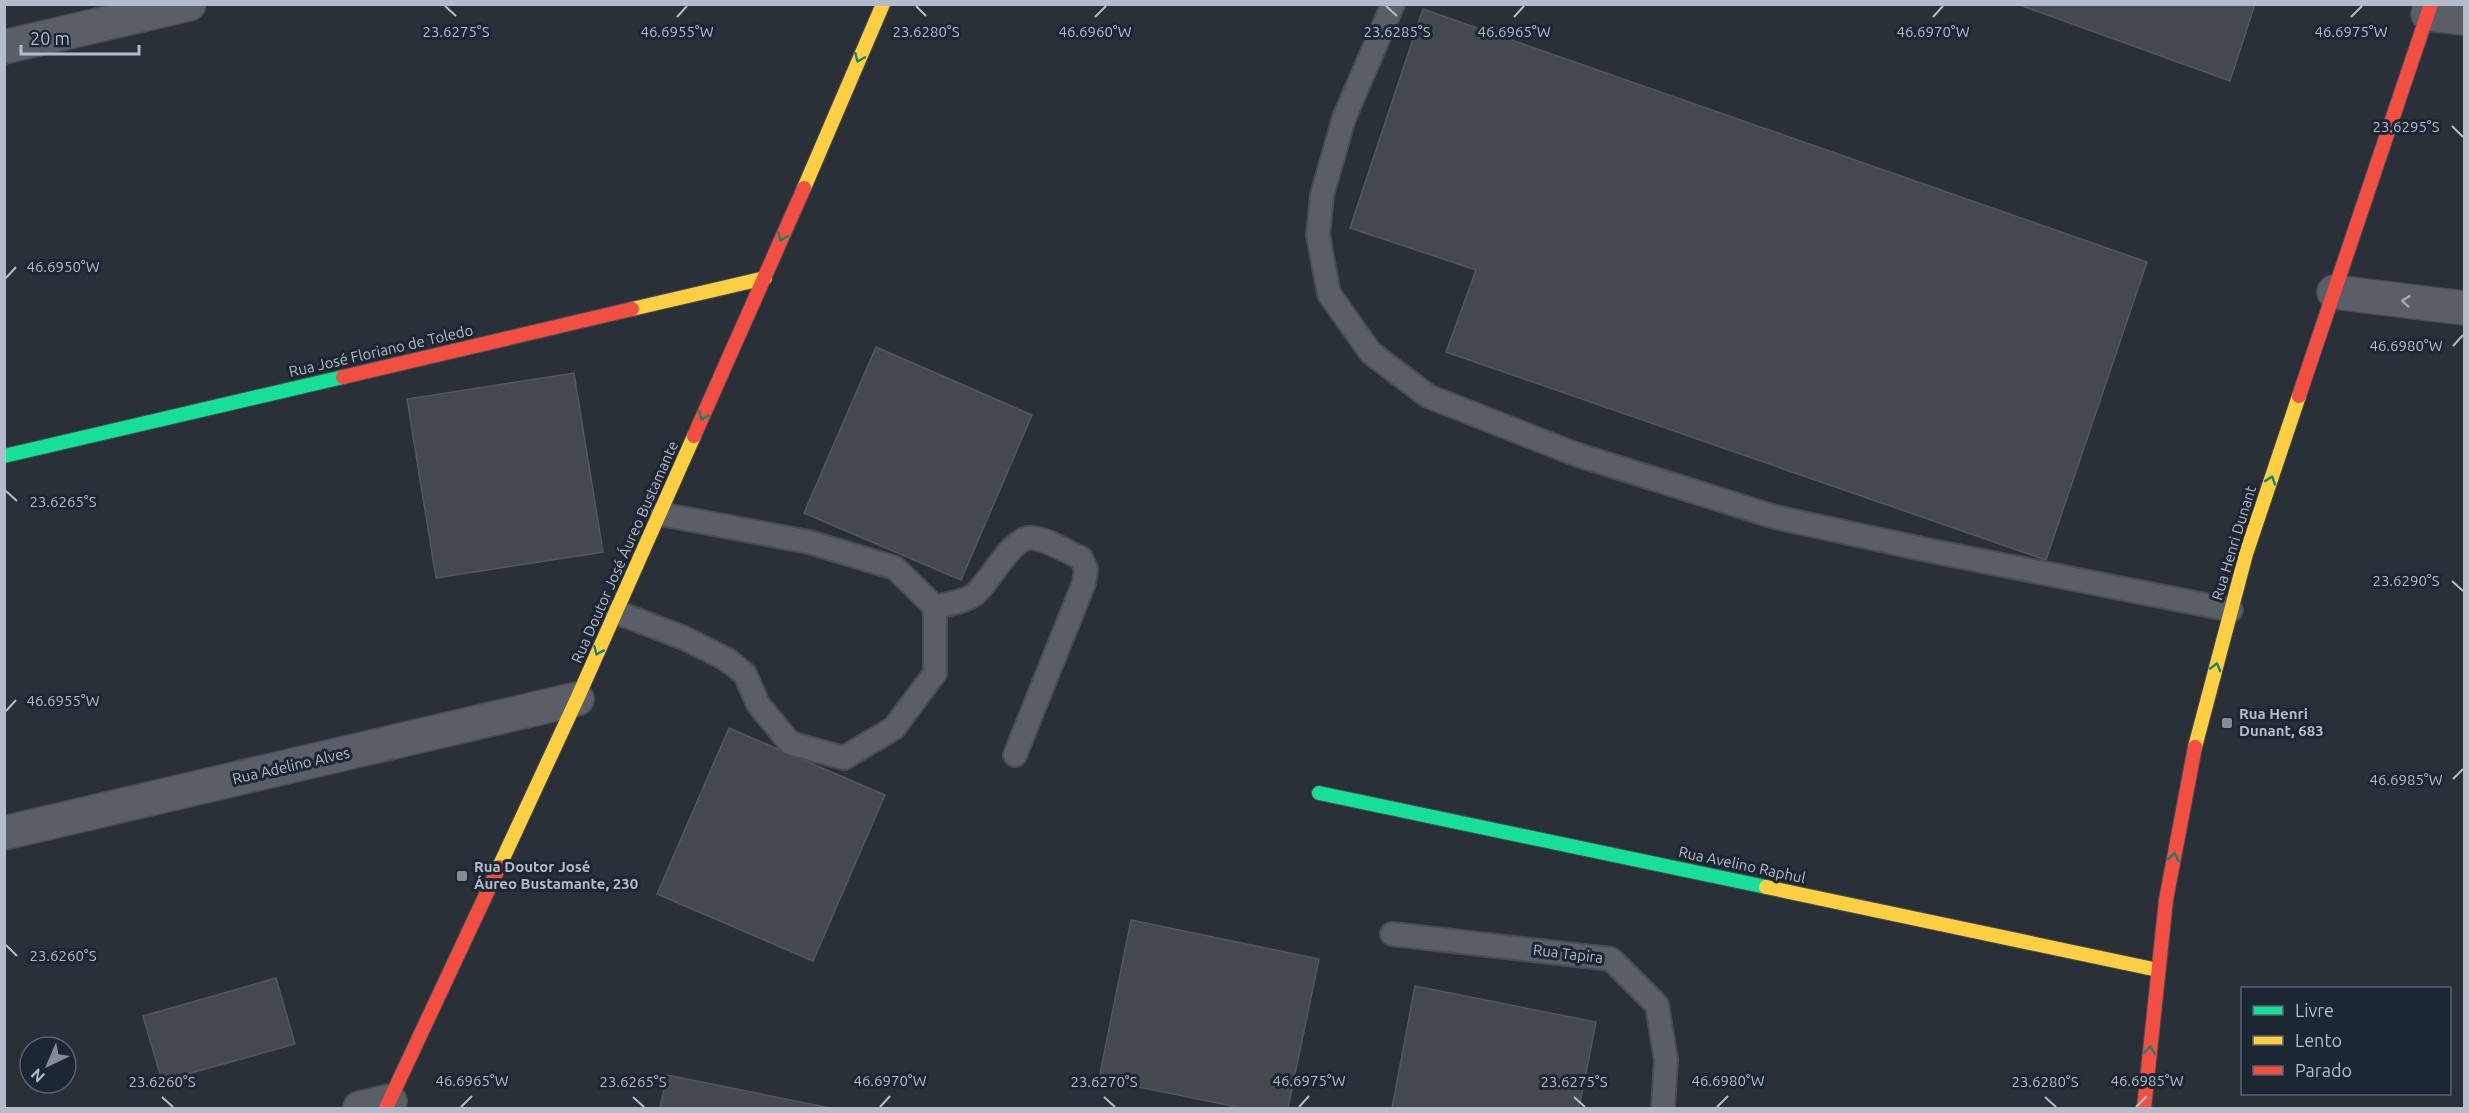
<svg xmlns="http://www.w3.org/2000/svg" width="2469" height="1113" font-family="Ubuntu,sans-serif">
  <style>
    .building { fill: #444950; stroke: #52575f; stroke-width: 1.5 }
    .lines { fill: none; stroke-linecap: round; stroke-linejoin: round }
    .lane-casing { stroke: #484c53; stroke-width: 26 }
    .street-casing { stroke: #484c53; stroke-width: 36 }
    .fast-casing { stroke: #484c53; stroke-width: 16 }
    .slow-casing { stroke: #484c53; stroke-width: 16 }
    .jam-casing { stroke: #484c53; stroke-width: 16 }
    .lane { stroke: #5a5e66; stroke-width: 22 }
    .street { stroke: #5a5e66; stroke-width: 33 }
    .fast { stroke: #16e098; stroke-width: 14 }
    .slow { stroke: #ffcf43; stroke-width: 14 }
    .jam { stroke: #f24e42; stroke-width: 14 }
    .oneway { stroke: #1a8366 }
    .oneway2 { stroke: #a2a9b5 }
    .ticks { fill: none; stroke: #b4bcc9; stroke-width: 2 }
    .poi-dot { fill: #848b96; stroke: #1d2633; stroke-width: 2 }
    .labels { text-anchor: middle; stroke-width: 6; stroke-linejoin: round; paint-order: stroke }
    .street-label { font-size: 15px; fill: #b4bcc9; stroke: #1d2633 }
    .poi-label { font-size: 15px; font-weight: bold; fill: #b4bcc9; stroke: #1d2633; text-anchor: start }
    .ticks-label { font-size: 15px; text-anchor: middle; fill: #b4bcc9; stroke: #1d2633; stroke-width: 6; stroke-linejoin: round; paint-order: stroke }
  </style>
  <rect width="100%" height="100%" fill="#2a3038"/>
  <g class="building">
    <polygon points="2017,4 2255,4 2230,81"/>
    <polygon points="1423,9 2147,262 2046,560 1446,352 1476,270 1350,228"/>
    <polygon points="876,347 1032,415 961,580 804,513"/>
    <polygon points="574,373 603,552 436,578 407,399"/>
    <polygon points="729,728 885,795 813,961 657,894"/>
    <polygon points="1131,920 1319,959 1288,1108 1242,1108 1099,1079"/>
    <polygon points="276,978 295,1044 162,1081 143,1016"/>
    <polygon points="1415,986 1596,1022 1579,1108 1392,1108"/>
    <polygon points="667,1075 830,1108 660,1108"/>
  </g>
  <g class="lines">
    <defs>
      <g id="lane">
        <polyline points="1393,4 1344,118 1322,195 1318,235 1329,294 1371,353 1428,396 1575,454 1775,517 1932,551 2231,610"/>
        <path d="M935,607C947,604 965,602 975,594C991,581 1012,535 1033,538C1049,540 1067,552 1081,558L1086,569L1084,583L1015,755"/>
        <polyline points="616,612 684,638 726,659 745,674 758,704 790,743 844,758 894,728 935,673 935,607 895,568 809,542 660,514"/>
        <polyline points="1392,934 1611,959 1657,1005 1666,1060 1663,1108"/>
      </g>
      <g id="street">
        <polyline points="2428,14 2464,18"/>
        <polyline points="4,47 189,4"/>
        <polyline points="2334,292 2464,308"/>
        <polyline points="4,833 577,699"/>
        <polyline points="360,1108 390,1101"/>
      </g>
      <g id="fast">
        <polyline points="4,456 343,377"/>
        <polyline points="1319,793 1766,887"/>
      </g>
      <g id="slow">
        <polyline points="804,188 883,4"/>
        <polyline points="632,309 765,278"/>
        <polyline points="2195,747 2246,554 2299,396"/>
        <polyline points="499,867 577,699 694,436"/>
        <polyline points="1766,887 2158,970"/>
      </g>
      <g id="jam">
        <polyline points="343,377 632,309"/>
        <polyline points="2299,396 2431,4"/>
        <polyline points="694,436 804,188"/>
        <polyline points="386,1108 499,867"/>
        <polyline points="2144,1108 2166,900 2195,747"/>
      </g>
    </defs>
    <use href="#lane" class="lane-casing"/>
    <use href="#street" class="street-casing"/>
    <use href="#fast" class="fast-casing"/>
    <use href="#slow" class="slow-casing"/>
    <use href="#jam" class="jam-casing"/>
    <use href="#lane" class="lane"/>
    <use href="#street" class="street"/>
    <use href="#fast" class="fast"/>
    <use href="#slow" class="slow"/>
    <use href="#jam" class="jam"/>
  </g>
  <defs><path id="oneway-chevron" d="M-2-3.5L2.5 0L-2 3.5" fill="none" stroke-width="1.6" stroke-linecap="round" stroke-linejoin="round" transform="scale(1.5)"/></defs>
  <g class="oneway">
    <use href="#oneway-chevron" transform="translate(859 58) rotate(113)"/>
    <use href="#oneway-chevron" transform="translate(782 237) rotate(113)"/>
    <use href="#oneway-chevron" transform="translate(703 416) rotate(114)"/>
    <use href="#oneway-chevron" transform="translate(2271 480) rotate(-71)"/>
    <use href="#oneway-chevron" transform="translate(598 651) rotate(114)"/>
    <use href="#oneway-chevron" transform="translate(2216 667) rotate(-75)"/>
    <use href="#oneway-chevron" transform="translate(2174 857) rotate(-79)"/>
    <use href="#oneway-chevron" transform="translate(2150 1050) rotate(-84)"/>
  </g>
  <use class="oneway2" href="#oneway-chevron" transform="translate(2406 301) rotate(-173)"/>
  <path class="ticks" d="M445,6L456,16M916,6L926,16M1386,6L1397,16M677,17L687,6M1095,17L1106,6M1514,17L1524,6M1933,17L1943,6M2351,17L2362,6M2452,126L2463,137M6,278L16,267M2453,346L2463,335M6,491L17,501M2452,581L2463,591M6,711L16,700M2453,779L2463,769M6,945L17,956M162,1097L173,1107M633,1097L644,1107M1104,1097L1115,1107M1574,1097L1585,1107M2045,1097L2056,1107M461,1107L472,1096M880,1107L890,1096M1299,1107L1309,1096M1717,1107L1728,1096M2136,1107L2147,1096"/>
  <g class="poi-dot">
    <rect x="2221" y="717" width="12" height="12" rx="3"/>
    <rect x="456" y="870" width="12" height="12" rx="3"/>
  </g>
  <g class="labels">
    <g class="street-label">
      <text transform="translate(381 351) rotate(-13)" y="5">Rua José Floriano de Toledo</text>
      <text transform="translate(2234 543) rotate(-73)" y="5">Rua Henri Dunant</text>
      <text transform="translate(625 552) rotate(-66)" y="5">Rua Doutor José Áureo Bustamante</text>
      <text transform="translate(291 766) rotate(-13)" y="5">Rua Adelino Alves</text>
      <text transform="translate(1742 865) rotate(12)" y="5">Rua Avelino Raphul</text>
      <text transform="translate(1568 954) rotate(7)" y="5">Rua Tapira</text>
    </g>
    <g class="poi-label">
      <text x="2239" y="719">Rua Henri<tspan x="2239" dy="17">Dunant, 683</tspan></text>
      <text x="474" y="872">Rua Doutor José<tspan x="474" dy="17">Áureo Bustamante, 230</tspan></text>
    </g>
  </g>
  <g class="ticks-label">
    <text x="456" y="37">23.6275°S</text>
    <text x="926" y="37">23.6280°S</text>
    <text x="1397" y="37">23.6285°S</text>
    <text x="677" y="37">46.6955°W</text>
    <text x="1095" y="37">46.6960°W</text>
    <text x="1514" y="37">46.6965°W</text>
    <text x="1933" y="37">46.6970°W</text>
    <text x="2351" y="37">46.6975°W</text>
    <text x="2406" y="132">23.6295°S</text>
    <text x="63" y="272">46.6950°W</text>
    <text x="2406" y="351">46.6980°W</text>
    <text x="63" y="507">23.6265°S</text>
    <text x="2406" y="586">23.6290°S</text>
    <text x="63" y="706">46.6955°W</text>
    <text x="2406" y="785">46.6985°W</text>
    <text x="63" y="961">23.6260°S</text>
    <text x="472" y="1086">46.6965°W</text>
    <text x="890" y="1086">46.6970°W</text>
    <text x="1309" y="1086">46.6975°W</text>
    <text x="1728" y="1086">46.6980°W</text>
    <text x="2147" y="1086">46.6985°W</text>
    <text x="162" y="1087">23.6260°S</text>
    <text x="633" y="1087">23.6265°S</text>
    <text x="1104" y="1087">23.6270°S</text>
    <text x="1574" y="1087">23.6275°S</text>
    <text x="2045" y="1087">23.6280°S</text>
  </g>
  <rect width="2469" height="1113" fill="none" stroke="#b4bcc9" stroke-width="12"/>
  <rect x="2241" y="987" width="210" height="108" fill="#1d2633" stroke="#59626f" stroke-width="1.5"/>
  <rect x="2253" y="1006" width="30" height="9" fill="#16e098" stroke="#59626f" stroke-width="1.5"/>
  <text x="2295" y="1017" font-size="18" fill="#b4bcc9">Livre</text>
  <rect x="2253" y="1036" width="30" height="9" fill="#ffcf43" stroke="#59626f" stroke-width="1.5"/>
  <text x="2295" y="1047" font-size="18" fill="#b4bcc9">Lento</text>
  <rect x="2253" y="1066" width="30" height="9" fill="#f24e42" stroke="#59626f" stroke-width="1.5"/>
  <text x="2295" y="1077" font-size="18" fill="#b4bcc9">Parado</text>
  <g transform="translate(48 1065) rotate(224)"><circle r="28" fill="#1d2633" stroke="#59626f" stroke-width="1.5"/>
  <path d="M0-4.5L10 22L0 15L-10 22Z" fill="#848b96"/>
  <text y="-9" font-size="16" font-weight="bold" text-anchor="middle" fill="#b4bcc9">N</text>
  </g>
  <path d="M21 45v9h118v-9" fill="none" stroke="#b4bcc9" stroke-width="3"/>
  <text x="30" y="45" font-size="18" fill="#b4bcc9" stroke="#1d2633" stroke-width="4.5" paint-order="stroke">20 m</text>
</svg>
